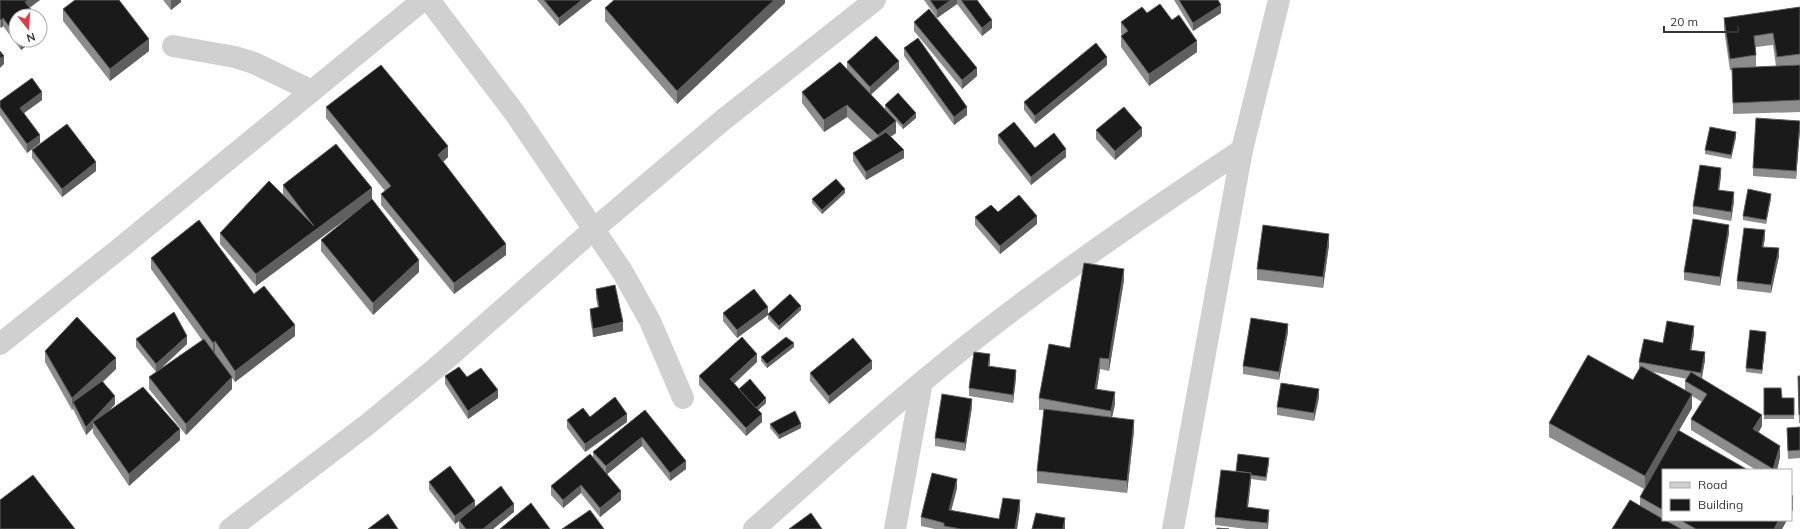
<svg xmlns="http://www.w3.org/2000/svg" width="1800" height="529" font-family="Mulish,sans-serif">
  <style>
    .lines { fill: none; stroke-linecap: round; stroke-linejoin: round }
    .street { stroke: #d0d0d0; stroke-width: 22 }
    .wall { fill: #8c8c8c; fill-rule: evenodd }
    .shaded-wall { fill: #5f5f5f }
    .building { fill: #1a1a1a; stroke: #5f5f5f }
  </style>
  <rect width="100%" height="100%" fill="#fff"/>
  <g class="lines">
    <g class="street">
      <polyline points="429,0 514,112 622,271 650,321 683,398"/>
      <polyline points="173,46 235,57 254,63 312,91"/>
      <polyline points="0,344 119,249 423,0"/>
      <polyline points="230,529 368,424 436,368 594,229 723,120 875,0"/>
      <path d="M754,529C810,480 865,429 922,382C1023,298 1132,223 1242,150"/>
      <polyline points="895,529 922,382"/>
      <polyline points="1173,529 1242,150 1279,0"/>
    </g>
  </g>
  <g class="wall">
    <polygon points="0,0 40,0 30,8 16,16 16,40 34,40 21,50 3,26 1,28 0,27"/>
    <polygon points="163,0 181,0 181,2 171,10"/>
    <polygon points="537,0 592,0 559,26"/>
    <polygon points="785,0 785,3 677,104 605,21 605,8"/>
    <polygon points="924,0 977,0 992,28 982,36 957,4 937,18"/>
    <polygon points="1174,0 1218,0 1221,13 1193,31"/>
    <polygon points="119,1 149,51 110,81 63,21 63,9"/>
    <path d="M1800,7V112L1733,114L1732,70H1730L1724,29V18ZM1773,45L1776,66L1756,67V47Z"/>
    <polygon points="1147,13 1172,20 1197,52 1149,86 1121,47 1121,36 1122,35 1121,33 1121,22"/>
    <polygon points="914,22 977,76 962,89 914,31"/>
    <polygon points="904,48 967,115 954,125 904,56"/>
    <polygon points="847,62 899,69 871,95 896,133 890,137 904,158 866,180 853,161 853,153 872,141 847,117 824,132 802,103 802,92 847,70"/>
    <polygon points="1107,65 1035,124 1024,110 1024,102"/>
    <polygon points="42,100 24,113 40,143 27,153 0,115 0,101"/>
    <polygon points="885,105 916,118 903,129 885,109"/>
    <polygon points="326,107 448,157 443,162 506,255 454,294 381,205 381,194 385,191 326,118"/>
    <polygon points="1800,129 1796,179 1753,176 1753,168"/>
    <polygon points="1096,130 1142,136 1115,160 1096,139"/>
    <polygon points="998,135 1035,148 1066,157 1031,185 998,143"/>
    <polygon points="1736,137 1731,159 1705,154 1705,150"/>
    <polygon points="32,150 96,171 62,197 32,158"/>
    <polygon points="1721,176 1719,190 1734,201 1731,221 1693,214 1693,206"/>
    <polygon points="283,185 372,199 419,272 373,315 321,251 321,240 351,215 256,286 220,244 220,233 283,195"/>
    <polygon points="845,193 822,214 812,203 812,199"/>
    <polygon points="1771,198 1766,224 1743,220 1743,216"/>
    <polygon points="998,212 1037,224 1000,254 975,225 975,217"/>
    <polygon points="1729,233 1720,286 1684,280 1684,272"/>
    <polygon points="1765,238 1763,247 1779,256 1771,293 1737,289 1737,281"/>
    <polygon points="1329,245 1323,288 1257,280 1257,269"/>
    <polygon points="151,258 254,294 295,336 235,382 232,378 232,389 186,435 149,389 149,377 156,372 136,347 136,339 187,344 159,370 202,340 151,269"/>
    <polygon points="1124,280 1109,371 1100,369 1097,389 1115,404 1112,417 1134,431 1127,493 1037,483 1037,471 1044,410 1039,410 1039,398 1070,348"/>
    <polygon points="596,289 623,331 593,337 590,317 590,309 598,308 596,298"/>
    <polygon points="801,310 779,330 768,319 768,314"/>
    <polygon points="723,313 768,315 737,338 723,321"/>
    <polygon points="1288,332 1279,380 1243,374 1243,366"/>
    <path d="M1694,334L1691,350L1705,360L1702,378L1762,426L1759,432L1780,457L1777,470H1756L1691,430V419L1702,402L1692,396V408L1679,430L1663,470V520H1787L1782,529H1612L1640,505V497L1644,489L1549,437V423L1633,380L1639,369V362L1663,343ZM1653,372L1687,379L1685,381V391Z"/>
    <polygon points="1766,336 1762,374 1746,372 1746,368"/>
    <polygon points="794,347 767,368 761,361 761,357"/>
    <polygon points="45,351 116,369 103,382 115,404 108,412 180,440 129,486 93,433 93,428 86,435 73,409 72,410 45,362"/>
    <polygon points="757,362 734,384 739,389 766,403 758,410 762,422 746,436 699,385 699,376"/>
    <polygon points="990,362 989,366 1016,378 1013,403 969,396 969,388"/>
    <polygon points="872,369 829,404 810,381 810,373"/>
    <polygon points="445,376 498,398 468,419 445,384"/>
    <polygon points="1798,376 1800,376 1800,423 1799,423"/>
    <polygon points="1764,388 1782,398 1794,398 1794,419 1764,419"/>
    <polygon points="1319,397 1314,421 1277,415 1277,407"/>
    <polygon points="972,407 965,451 935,446 935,438"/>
    <polygon points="645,410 686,469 670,481 642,446 607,474 621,500 600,517 581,493 563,508 551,495 551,486 593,458 593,452"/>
    <polygon points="590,417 627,422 585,452 567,428 567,420"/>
    <polygon points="770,424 801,428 779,439 770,428"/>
    <polygon points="1800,427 1800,458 1788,459 1787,428"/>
    <polygon points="1269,463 1266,481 1251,479 1248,507 1269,518 1268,529 1247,529 1215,525 1215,517 1236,471"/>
    <polygon points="429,482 475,507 514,512 493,529 460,529 459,528 459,521 455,524 429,490"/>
    <polygon points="957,488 951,511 999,519 1020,509 1017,529 935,529 921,526 921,517"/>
  </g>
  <g class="shaded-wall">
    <polygon points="29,0 40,0 25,10 25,2"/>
    <polygon points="171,0 181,0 181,2 171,10"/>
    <polygon points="582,0 592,0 559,26 559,18"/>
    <polygon points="774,0 785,0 785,3 677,104 677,91"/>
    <polygon points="951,0 957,0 957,4 937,18 937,10"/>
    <polygon points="1221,5 1221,13 1193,31 1193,23"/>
    <polygon points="3,18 3,26 1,28 1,20"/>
    <polygon points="992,20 992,28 982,36 982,28"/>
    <polygon points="43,25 43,33 40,35 40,27"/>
    <polygon points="149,39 149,51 110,81 110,69"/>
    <polygon points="23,40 34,40 21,50 21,42"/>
    <polygon points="1197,41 1197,52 1149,86 1149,74"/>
    <polygon points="4,56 4,64 0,68 0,59"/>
    <polygon points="1107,57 1107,65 1035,124 1035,116"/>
    <polygon points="899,61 899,69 870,95 870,87"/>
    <polygon points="977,68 977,76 962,89 962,80"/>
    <polygon points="42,92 42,100 20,116 20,108"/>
    <polygon points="847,105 847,117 824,132 824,120"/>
    <polygon points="967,107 967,115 954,125 954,117"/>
    <polygon points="916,113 916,118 903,129 903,125"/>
    <polygon points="896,121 896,133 878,146 878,135"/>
    <polygon points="1800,121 1800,129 1796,179 1796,171"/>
    <polygon points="1142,128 1142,136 1115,160 1115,151"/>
    <polygon points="1736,132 1736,137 1731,159 1731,155"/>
    <polygon points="40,135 40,143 27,153 27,144"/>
    <polygon points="448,146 448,157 438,167 438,155"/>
    <polygon points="1066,149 1066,157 1031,185 1031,177"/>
    <polygon points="904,150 904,158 866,180 866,172"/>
    <polygon points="96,162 96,171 62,197 62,189"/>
    <polygon points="1721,168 1721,176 1718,198 1718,190"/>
    <polygon points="372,188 372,200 256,286 256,274"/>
    <polygon points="845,189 845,193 822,214 822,210"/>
    <polygon points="1734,192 1734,201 1731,221 1731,212"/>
    <polygon points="1771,194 1771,198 1766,224 1766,220"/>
    <polygon points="1037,216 1037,224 1000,254 1000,246"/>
    <polygon points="1729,225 1729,233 1720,286 1720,277"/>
    <polygon points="1765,230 1765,238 1762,256 1762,247"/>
    <polygon points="1329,234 1329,245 1323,288 1323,277"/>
    <polygon points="506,244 506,255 454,294 454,283"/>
    <polygon points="1779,248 1779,256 1771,293 1771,285"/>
    <polygon points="419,260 419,272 373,315 373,303"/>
    <polygon points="1124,269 1124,280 1109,371 1109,359"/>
    <polygon points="801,306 801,310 779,330 779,326"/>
    <polygon points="768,307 768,315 737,338 737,330"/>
    <polygon points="623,322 623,331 593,337 593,329"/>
    <polygon points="1288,324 1288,332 1279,380 1279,372"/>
    <polygon points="295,325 295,336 235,382 235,371"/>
    <polygon points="1694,326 1694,334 1690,358 1690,350"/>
    <polygon points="1766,332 1766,336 1762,374 1762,370"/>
    <polygon points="187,336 187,344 156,373 156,364"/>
    <polygon points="215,341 215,353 213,355 213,343"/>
    <polygon points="794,343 794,347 767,368 767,364"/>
    <polygon points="1705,352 1705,360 1701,381 1701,373"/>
    <polygon points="757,354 757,362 730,387 730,379"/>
    <polygon points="990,354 990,362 988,374 988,366"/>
    <polygon points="116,358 116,369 75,407 73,402 72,410 72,398"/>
    <polygon points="1100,358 1100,369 1095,400 1095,389"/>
    <polygon points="872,361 872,369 829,404 829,396"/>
    <polygon points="1016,370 1016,378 1013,403 1013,395"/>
    <polygon points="232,377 232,389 186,435 186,424"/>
    <polygon points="1319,389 1319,397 1314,421 1314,413"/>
    <polygon points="498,390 498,398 468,419 468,411"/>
    <polygon points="1115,392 1115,404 1111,422 1111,411"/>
    <polygon points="1692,394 1692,408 1645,490 1645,476"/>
    <polygon points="115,396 115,404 95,426 93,422 93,428 86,435 86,427"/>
    <polygon points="766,398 766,403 755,413 755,408"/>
    <polygon points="972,399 972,407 965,451 965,443"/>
    <polygon points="627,414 627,422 585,452 585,444"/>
    <polygon points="762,414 762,422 746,436 746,428"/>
    <polygon points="1762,415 1762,426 1753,441 1753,429"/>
    <polygon points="1134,420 1134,431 1127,493 1127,481"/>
    <polygon points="801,424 801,428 779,439 779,435"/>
    <polygon points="180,429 180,440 129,486 129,474"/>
    <polygon points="642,437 642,446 606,475 606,466"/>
    <polygon points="1780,446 1780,457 1777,470 1773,470"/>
    <polygon points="1269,458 1269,463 1266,481 1266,477"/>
    <polygon points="686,461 686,469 670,481 670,473"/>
    <polygon points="1251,473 1251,481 1247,515 1247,507"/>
    <polygon points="957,479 957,488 949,519 949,510"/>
    <polygon points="581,485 581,493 563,508 563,500"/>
    <polygon points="621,491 621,500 600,517 600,508"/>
    <polygon points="1793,496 1793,510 1791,513 1791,499"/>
    <polygon points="1020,500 1020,509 1017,529 1015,529"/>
    <polygon points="475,501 475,509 455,524 455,516"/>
    <polygon points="514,504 514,512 493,529 483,529"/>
    <polygon points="1269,510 1269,518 1267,529 1267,523"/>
    <polygon points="1065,518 1065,529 1063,529"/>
    <polygon points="1779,520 1787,520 1782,529 1774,529"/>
  </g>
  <g class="building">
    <polygon points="0,0 29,0 25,2 36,16 16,16 16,36 3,18 1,20 0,19"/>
    <polygon points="75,0 119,0 149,39 110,69 63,9"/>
    <polygon points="544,0 582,0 559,18"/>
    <polygon points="614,0 774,0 677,91 605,8"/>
    <polygon points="930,0 951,0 937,10"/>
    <polygon points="961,0 977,0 992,20 982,28"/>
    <polygon points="1179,0 1218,0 1221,5 1193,23"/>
    <polygon points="1160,4 1172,20 1179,15 1197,41 1149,74 1121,36 1128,31 1121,22 1142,7 1147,13"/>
    <polygon points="1800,7 1800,54 1777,57 1773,33 1754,36 1756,55 1730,59 1724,18"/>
    <polygon points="929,9 977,68 962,80 914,22"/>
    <polygon points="40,21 43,25 40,27"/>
    <polygon points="876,36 899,61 870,87 847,62"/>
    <polygon points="918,38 967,107 954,117 904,48"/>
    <polygon points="1096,43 1107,57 1035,116 1024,102"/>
    <polygon points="0,51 4,56 0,59"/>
    <polygon points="840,62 896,121 878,135 847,105 824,120 802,92"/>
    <polygon points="381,65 448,146 438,155 506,244 454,283 381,194 391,186 326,107"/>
    <polygon points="1800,65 1800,100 1733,103 1732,68"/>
    <polygon points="32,78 42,92 20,108 40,135 27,144 0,107 0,101"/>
    <polygon points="898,93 916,113 903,125 885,105"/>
    <polygon points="1124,107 1142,128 1115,151 1096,130"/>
    <polygon points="1756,118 1800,121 1796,171 1753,168"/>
    <polygon points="1014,122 1035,148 1054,133 1066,149 1031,177 998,135"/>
    <polygon points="67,124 96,162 62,189 32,150"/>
    <polygon points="1710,127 1736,132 1731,155 1705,150"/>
    <polygon points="886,132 904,150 866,172 853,153"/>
    <polygon points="336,144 372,188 256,274 220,233 269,181 314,226 283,185"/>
    <polygon points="1700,165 1721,168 1718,190 1734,192 1731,212 1693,206"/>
    <polygon points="836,179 845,189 822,210 812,199"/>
    <polygon points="1748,189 1771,194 1766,220 1743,216"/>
    <polygon points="1019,195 1037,216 1000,246 975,217 991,205 998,212"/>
    <polygon points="372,199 419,260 373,303 321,240"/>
    <polygon points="1693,219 1729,225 1720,277 1684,272"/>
    <polygon points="199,220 254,294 264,286 295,325 235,371 215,341 213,343 151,258"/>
    <polygon points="1263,225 1329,234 1323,277 1257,269"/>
    <polygon points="1744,228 1765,230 1762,247 1779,248 1771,285 1737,281"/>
    <polygon points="1084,263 1124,269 1109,359 1100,358 1095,389 1115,392 1111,411 1039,398 1049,344 1070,348"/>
    <polygon points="615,285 623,322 593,329 590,309 599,307 596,289"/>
    <polygon points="754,289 768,307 737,330 723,313"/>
    <polygon points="790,294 801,306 779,326 768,314"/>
    <polygon points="174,312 187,336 156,364 136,339"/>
    <polygon points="77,317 116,358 72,398 45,351"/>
    <polygon points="1251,318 1288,324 1279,372 1243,366"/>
    <polygon points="1667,321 1694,326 1690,350 1705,352 1701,373 1639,362 1644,339 1663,343"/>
    <polygon points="1750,330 1766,332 1762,370 1746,368"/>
    <polygon points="742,337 757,354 730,379 762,414 746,428 699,376"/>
    <polygon points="786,337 794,343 767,364 761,357"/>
    <polygon points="853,338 872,361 829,396 810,373"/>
    <polygon points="204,339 232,377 186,424 149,377"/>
    <polygon points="974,352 990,354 988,366 1016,370 1013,395 969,388"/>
    <polygon points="1588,355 1633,380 1641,366 1692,394 1645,476 1549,423"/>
    <polygon points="459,367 467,377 481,368 498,390 468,411 445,376"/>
    <polygon points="1691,372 1762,415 1753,429 1780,446 1773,469 1691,419 1707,394 1685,381"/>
    <polygon points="1798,376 1800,376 1800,415 1799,415"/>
    <polygon points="750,379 766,398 756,408 739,389"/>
    <polygon points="102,381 115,396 86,427 73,402"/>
    <polygon points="1281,383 1319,389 1314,413 1277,407"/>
    <polygon points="143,387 180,429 129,474 93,422"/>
    <polygon points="1764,388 1781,388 1782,398 1794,398 1794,415 1764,415"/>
    <polygon points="942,394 972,399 965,443 935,438"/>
    <polygon points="615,397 627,414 585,444 567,420 583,408 590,417"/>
    <polygon points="1044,409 1134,420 1127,481 1037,471"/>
    <polygon points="645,410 686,461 670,473 642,437 606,466 593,452"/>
    <polygon points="795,411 801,424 779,435 770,424"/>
    <polygon points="1800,427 1800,450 1788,451 1787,428"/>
    <polygon points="1678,430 1748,470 1663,470 1663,510 1640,497"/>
    <polygon points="590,454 621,491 600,508 581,485 563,500 551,486"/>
    <polygon points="1238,454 1269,458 1266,477 1251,475 1251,473 1236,471"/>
    <polygon points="450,466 475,501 455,516 429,482"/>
    <polygon points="1221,470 1251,473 1247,507 1269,510 1267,523 1215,517"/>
    <polygon points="932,473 957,479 949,510 999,519 1003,498 1020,500 1015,529 961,529 944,526 944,523 921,517"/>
    <polygon points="33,475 75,529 0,529 0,500"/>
    <polygon points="501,486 514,504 483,529 466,529 459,520"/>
    <polygon points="1791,495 1793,496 1791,499"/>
    <polygon points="1630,500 1663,519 1663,520 1665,520 1681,529 1612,529"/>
    <polygon points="531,503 550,529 500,529"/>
    <polygon points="590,510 604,529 562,529"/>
    <polygon points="811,513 822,529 789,529"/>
    <polygon points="1036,513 1065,518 1063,529 1032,529"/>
    <polygon points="388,514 398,529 368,529"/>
    <polygon points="1680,520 1779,520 1774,529 1696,529"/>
    <polygon points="1217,528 1229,529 1217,529"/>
  </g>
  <rect x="1662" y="469" width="130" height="52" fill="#ffffff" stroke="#adadad"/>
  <rect x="1670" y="482" width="20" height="6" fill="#d0d0d0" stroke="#adadad"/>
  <text x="1698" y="489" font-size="12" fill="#333333">Road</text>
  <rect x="1670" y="499" width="20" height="12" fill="#1a1a1a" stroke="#adadad"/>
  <text x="1698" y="509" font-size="12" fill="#333333">Building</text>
  <g transform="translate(28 28) rotate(163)"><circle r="19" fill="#ffffff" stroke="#adadad"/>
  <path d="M0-3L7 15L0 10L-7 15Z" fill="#e63946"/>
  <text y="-6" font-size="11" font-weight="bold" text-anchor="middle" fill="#333333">N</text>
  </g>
  <path d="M1664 26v6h74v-6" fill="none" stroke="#333333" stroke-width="2"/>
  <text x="1670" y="26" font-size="12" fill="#333333" stroke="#ffffff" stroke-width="3" paint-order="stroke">20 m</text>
</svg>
